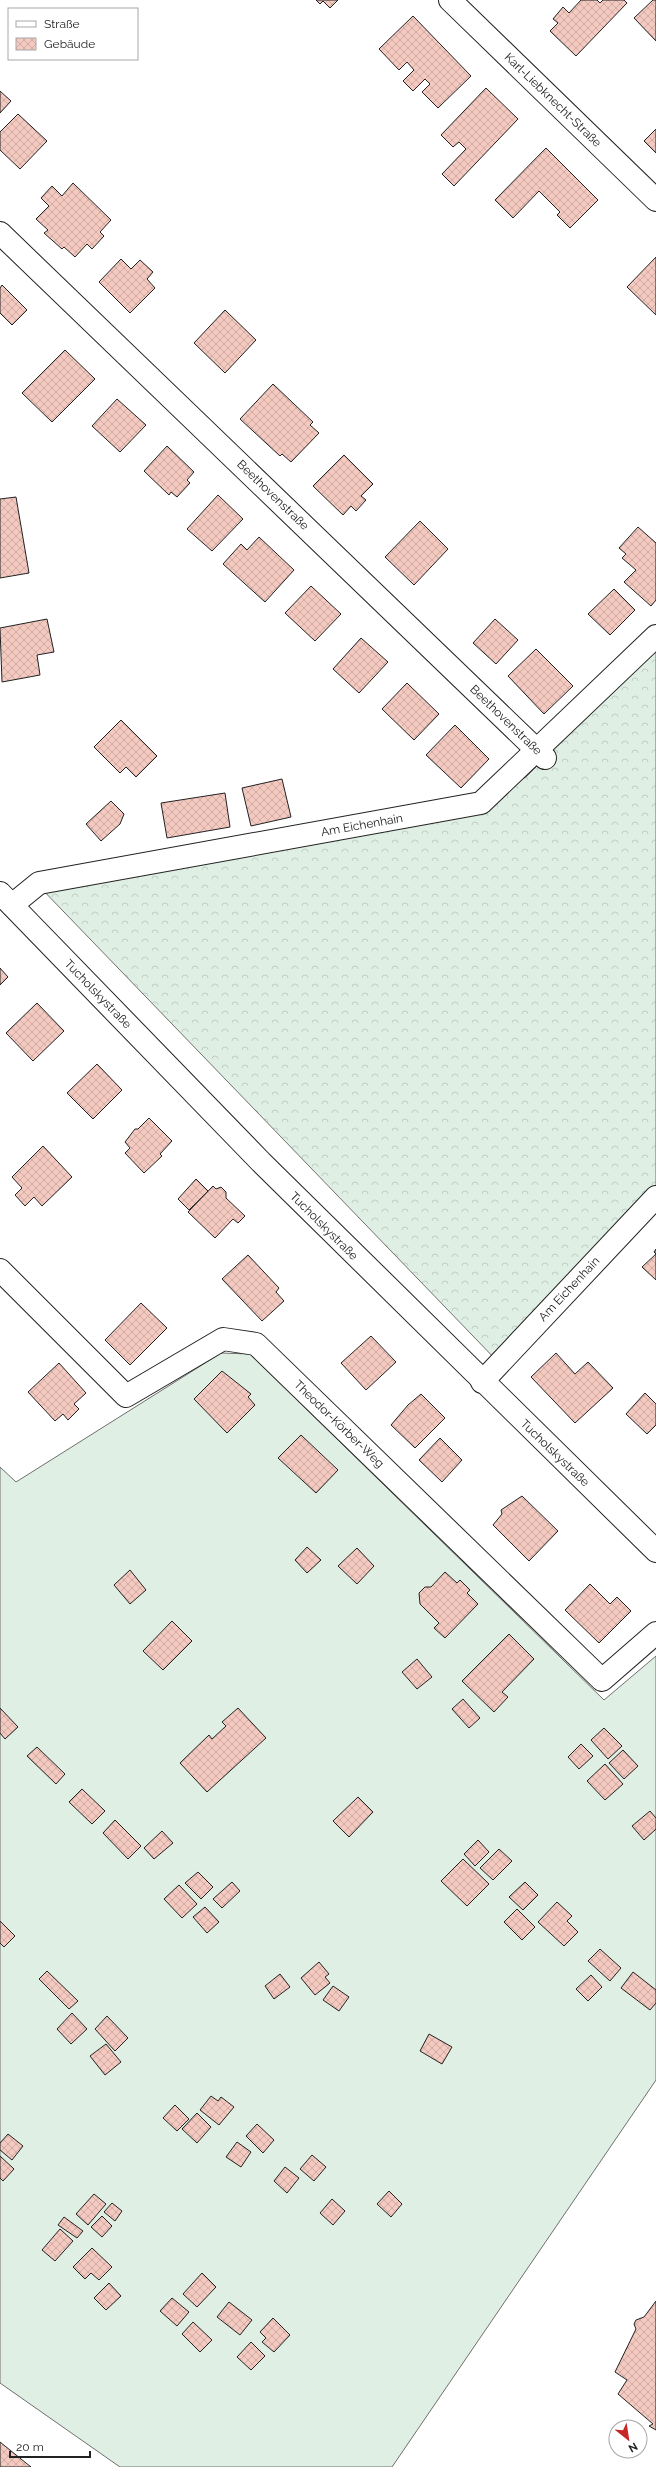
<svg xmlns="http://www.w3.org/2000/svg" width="656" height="2467" font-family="Raleway,sans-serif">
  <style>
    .forest { fill: url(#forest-crowns); stroke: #6f6f6f }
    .garden { fill: #e0efe3; stroke: #6f6f6f }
    .building { fill: url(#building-cross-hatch); stroke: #222 }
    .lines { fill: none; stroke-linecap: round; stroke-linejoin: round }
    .street-casing { stroke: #222; stroke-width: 24 }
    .street { stroke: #fff; stroke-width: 22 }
    .labels { text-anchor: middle; stroke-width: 3; stroke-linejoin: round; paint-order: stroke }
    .street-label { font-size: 12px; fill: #222; stroke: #fff }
  </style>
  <defs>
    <pattern id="forest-crowns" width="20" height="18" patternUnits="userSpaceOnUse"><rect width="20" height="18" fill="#e0efe3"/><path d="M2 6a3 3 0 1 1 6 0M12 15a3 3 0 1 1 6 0" fill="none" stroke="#c0cdc2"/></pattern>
    <pattern id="building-cross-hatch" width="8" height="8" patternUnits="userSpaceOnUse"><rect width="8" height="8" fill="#f3c9c0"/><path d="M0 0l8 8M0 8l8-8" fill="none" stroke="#d0aca5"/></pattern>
  </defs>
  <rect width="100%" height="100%" fill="#fff"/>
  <polygon class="forest" points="656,647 656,1197 500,1364 37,884 484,802 526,777"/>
  <polygon class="garden" points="221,1353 250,1354 604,1700 656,1656 656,2080 392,2467 120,2467 0,2383 0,1467 16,1482"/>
  <g class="building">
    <polygon points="316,0 338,0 330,8 323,1 320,4"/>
    <polygon points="581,0 597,0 600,3 603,0 624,0 627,3 576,56 550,31 558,23 553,19 563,7 569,13"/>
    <polygon points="653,0 656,0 656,41 634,18"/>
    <polygon points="413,16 471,76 438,108 422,92 430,84 425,79 413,91 403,81 414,70 407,62 399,70 379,49"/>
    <polygon points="486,88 518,119 454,186 442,174 466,149 459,142 453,147 441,135"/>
    <polygon points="0,91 11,101 0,113"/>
    <polygon points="18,114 47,141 20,169 0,150 0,132"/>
    <polygon points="656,129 656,153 644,141"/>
    <polygon points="546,148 598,200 570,228 557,215 560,212 539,191 513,218 495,200"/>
    <polygon points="73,183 111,220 100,232 104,236 92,249 87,244 75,257 64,247 62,249 44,233 48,230 36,219 49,206 41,198 52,186 62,196"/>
    <polygon points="656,257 656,315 627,287"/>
    <polygon points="121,259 131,269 140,260 153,272 147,279 155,288 130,313 99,282"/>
    <polygon points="2,285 27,310 12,325 0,313 0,288"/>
    <polygon points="225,310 256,340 225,373 194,343"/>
    <polygon points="65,350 95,379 52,422 22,393"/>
    <polygon points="273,384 313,422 310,425 319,433 291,462 282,454 280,456 240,419"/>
    <polygon points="117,399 146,425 120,452 92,426"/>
    <polygon points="167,446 194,472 187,480 190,483 177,497 171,492 169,495 144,471"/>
    <polygon points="344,455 373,484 361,496 366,500 356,511 351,506 343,515 313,486"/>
    <polygon points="218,495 243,519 212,551 187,529"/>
    <polygon points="16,497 29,573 0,578 0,499"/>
    <polygon points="420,521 448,549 414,585 385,557"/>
    <polygon points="638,527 656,543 656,600 651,606 624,582 636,570 622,558 626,554 619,548"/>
    <polygon points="259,537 294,570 265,602 223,564 241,544 247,550"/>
    <polygon points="311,586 341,614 315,641 285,613"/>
    <polygon points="614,589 635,610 610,635 588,614"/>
    <polygon points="47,619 54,652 37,655 40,675 2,682 0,628"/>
    <polygon points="495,619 518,640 496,664 473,643"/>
    <polygon points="361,638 388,662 359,693 333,669"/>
    <polygon points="536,649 573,686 544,714 508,676"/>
    <polygon points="407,683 439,714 414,740 382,709"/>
    <polygon points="121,720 157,756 136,777 126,767 120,773 94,747"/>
    <polygon points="455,725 489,759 461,788 426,755"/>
    <polygon points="282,779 291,817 251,826 242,788"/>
    <polygon points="225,793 230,827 167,838 161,803"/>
    <polygon points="111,801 124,814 120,824 101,841 86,824"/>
    <polygon points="0,968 8,977 0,985"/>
    <polygon points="37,1003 64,1031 33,1061 6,1033"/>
    <polygon points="97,1064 122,1090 93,1119 67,1093"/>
    <polygon points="149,1118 172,1141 160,1154 162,1156 144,1173 125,1153 130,1148 125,1142 135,1129 138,1129"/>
    <polygon points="43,1146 72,1177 42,1206 34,1197 25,1206 15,1195 22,1188 12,1177"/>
    <polygon points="196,1179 208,1191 189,1210 178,1199"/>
    <polygon points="213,1186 216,1189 221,1187 226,1192 226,1198 245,1216 238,1223 233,1219 215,1238 188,1212"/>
    <polygon points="656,1249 656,1280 642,1267 656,1254 654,1252"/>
    <polygon points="248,1255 279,1288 276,1292 284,1301 262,1321 222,1279"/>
    <polygon points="141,1303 167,1328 130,1365 105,1340"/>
    <polygon points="371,1336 396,1362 366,1390 341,1363"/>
    <polygon points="556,1353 575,1374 588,1362 613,1388 575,1423 531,1377"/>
    <polygon points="59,1363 86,1393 74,1404 79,1409 68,1420 63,1414 55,1421 28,1392"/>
    <polygon points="222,1371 251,1394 248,1397 255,1405 227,1433 194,1399"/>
    <polygon points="645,1393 656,1404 656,1425 647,1434 626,1414"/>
    <polygon points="421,1394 445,1418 415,1448 391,1425 408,1405"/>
    <polygon points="301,1435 338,1470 316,1493 278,1458"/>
    <polygon points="440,1438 462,1460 442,1482 419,1460"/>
    <polygon points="522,1496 558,1531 529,1561 493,1525 502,1514 501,1510"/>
    <polygon points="307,1547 321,1560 307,1573 295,1560"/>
    <polygon points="357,1548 374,1566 357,1584 338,1566"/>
    <polygon points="130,1570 146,1590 130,1604 114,1585"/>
    <polygon points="445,1572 457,1583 460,1580 470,1590 467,1593 478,1604 445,1638 434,1628 439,1623 420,1604 419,1593 425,1587 431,1587"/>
    <polygon points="590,1584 610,1604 617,1597 631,1611 599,1643 565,1610"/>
    <polygon points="172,1621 192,1641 163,1670 143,1651"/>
    <polygon points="509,1634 534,1659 502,1692 508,1697 494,1712 462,1681"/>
    <polygon points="417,1659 432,1677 417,1689 402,1672"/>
    <polygon points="463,1699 480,1718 469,1728 452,1709"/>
    <polygon points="0,1708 18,1727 5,1739 0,1733"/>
    <polygon points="238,1708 266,1738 207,1792 180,1763 209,1735 212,1739 226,1726 222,1722"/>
    <polygon points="604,1728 622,1746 608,1759 591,1740"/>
    <polygon points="581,1744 593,1756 579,1769 568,1757"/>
    <polygon points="37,1747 65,1774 56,1784 27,1756"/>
    <polygon points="623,1750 638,1766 624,1779 609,1763"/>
    <polygon points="605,1764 623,1784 605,1800 587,1781"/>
    <polygon points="82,1789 105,1811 92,1824 69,1802"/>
    <polygon points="358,1797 373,1812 349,1837 333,1821"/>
    <polygon points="650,1811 656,1818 656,1829 644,1840 632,1826"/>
    <polygon points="115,1820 141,1846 128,1859 103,1833"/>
    <polygon points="162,1831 173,1843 154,1859 144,1848"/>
    <polygon points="478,1840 489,1852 475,1866 464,1854"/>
    <polygon points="499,1849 512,1861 493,1880 480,1868"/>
    <polygon points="463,1859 489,1884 467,1906 441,1881"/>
    <polygon points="198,1872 213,1887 201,1899 185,1883"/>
    <polygon points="232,1882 240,1891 222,1908 213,1899"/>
    <polygon points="525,1882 538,1895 523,1910 509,1897"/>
    <polygon points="179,1885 197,1904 182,1918 164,1899"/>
    <polygon points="557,1902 572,1916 567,1921 578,1932 564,1946 538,1922"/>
    <polygon points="205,1907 219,1922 207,1933 193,1917"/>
    <polygon points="517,1909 535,1927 522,1940 504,1922"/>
    <polygon points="0,1921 15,1936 4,1947 0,1943"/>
    <polygon points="600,1949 621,1968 610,1981 588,1961"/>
    <polygon points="319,1962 329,1974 325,1977 330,1983 315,1995 301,1978"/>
    <polygon points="47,1971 78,2001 69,2009 39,1979"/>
    <polygon points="633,1972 656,1990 656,2003 650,2010 621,1988"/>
    <polygon points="280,1974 290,1987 274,1999 265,1986"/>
    <polygon points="591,1975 602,1987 588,2001 576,1989"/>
    <polygon points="333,1986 349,1997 339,2011 323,2000"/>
    <polygon points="72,2013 87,2029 71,2044 57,2029"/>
    <polygon points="107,2016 128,2038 115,2051 95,2029"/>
    <polygon points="429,2034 452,2047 442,2064 420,2051"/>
    <polygon points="106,2044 121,2062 105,2075 90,2056"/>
    <polygon points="211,2096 218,2101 221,2097 234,2107 219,2125 200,2110"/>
    <polygon points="175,2105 189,2119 177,2131 163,2118"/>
    <polygon points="197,2113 211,2127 197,2143 182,2129"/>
    <polygon points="257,2124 274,2140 263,2153 246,2136"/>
    <polygon points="8,2134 23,2146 12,2160 0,2150 0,2143"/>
    <polygon points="237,2142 251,2152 241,2167 226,2157"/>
    <polygon points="312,2155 326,2167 314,2181 300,2169"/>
    <polygon points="0,2156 14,2169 3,2181 0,2178"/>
    <polygon points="285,2167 299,2178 287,2193 274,2181"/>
    <polygon points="389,2191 402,2204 391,2217 377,2204"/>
    <polygon points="94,2194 106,2204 88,2225 76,2214"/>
    <polygon points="332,2199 345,2211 333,2225 320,2213"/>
    <polygon points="112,2203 122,2211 115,2221 104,2212"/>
    <polygon points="102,2216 112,2226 102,2237 91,2227"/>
    <polygon points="64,2217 83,2231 77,2238 58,2225"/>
    <polygon points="60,2229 73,2241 55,2261 42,2250"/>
    <polygon points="92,2248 112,2267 99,2280 91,2273 85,2279 73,2267"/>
    <polygon points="202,2273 216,2287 197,2307 183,2294"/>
    <polygon points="109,2283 121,2296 106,2310 94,2298"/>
    <polygon points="172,2298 189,2312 177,2326 160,2311"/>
    <polygon points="656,2301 656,2430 649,2426 653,2424 618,2394 627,2380 615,2372 636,2329 634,2324 636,2320 644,2317"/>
    <polygon points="229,2302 252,2320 240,2335 217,2317"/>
    <polygon points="273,2318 290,2335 274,2352 262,2342 266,2338 260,2332"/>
    <polygon points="193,2322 212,2340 200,2352 182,2334"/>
    <polygon points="251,2342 265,2356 251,2370 237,2357"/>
    <polygon points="0,2442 31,2467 0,2467"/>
  </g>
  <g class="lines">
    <defs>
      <g id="street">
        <polyline points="450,0 656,200"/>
        <polyline points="0,233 545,758"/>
        <polyline points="0,893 261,1162 656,1551"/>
        <polyline points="12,905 39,883 481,803 656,636"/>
        <polyline points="0,1270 126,1396 223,1339 256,1344 602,1680 656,1633"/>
        <polyline points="482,1382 656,1197"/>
      </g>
    </defs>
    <use href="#street" class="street-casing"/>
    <use href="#street" class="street"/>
  </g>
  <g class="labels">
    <g class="street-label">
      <text transform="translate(553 100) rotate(44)" y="4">Karl-Liebknecht-Straße</text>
      <text transform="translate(273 495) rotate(44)" y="4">Beethovenstraße</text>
      <text transform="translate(506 720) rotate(44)" y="4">Beethovenstraße</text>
      <text transform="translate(362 825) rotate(-10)" y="4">Am Eichenhain</text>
      <text transform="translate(98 994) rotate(46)" y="4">Tucholskystraße</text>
      <text transform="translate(324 1226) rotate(45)" y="4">Tucholskystraße</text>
      <text transform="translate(569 1289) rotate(-47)" y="4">Am Eichenhain</text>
      <text transform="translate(339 1424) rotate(44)" y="4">Theodor-Körber-Weg</text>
      <text transform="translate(555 1453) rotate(44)" y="4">Tucholskystraße</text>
    </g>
  </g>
  <rect x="8" y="8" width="130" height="52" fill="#ffffff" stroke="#a7a7a7"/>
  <rect x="16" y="21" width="20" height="6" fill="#ffffff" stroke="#a7a7a7"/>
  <text x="44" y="28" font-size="12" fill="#222222">Straße</text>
  <rect x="16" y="38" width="20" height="12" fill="url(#building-cross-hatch)" stroke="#a7a7a7"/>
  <text x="44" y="48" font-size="12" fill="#222222">Gebäude</text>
  <g transform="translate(628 2439) rotate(150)"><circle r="19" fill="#ffffff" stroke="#a7a7a7"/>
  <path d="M0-3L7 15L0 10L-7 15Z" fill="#c62828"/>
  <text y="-6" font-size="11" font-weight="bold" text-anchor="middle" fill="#222222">N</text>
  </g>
  <path d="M10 2451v6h80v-6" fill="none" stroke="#222222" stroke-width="2"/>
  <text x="16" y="2451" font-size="12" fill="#222222" stroke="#ffffff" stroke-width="3" paint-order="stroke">20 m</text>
</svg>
